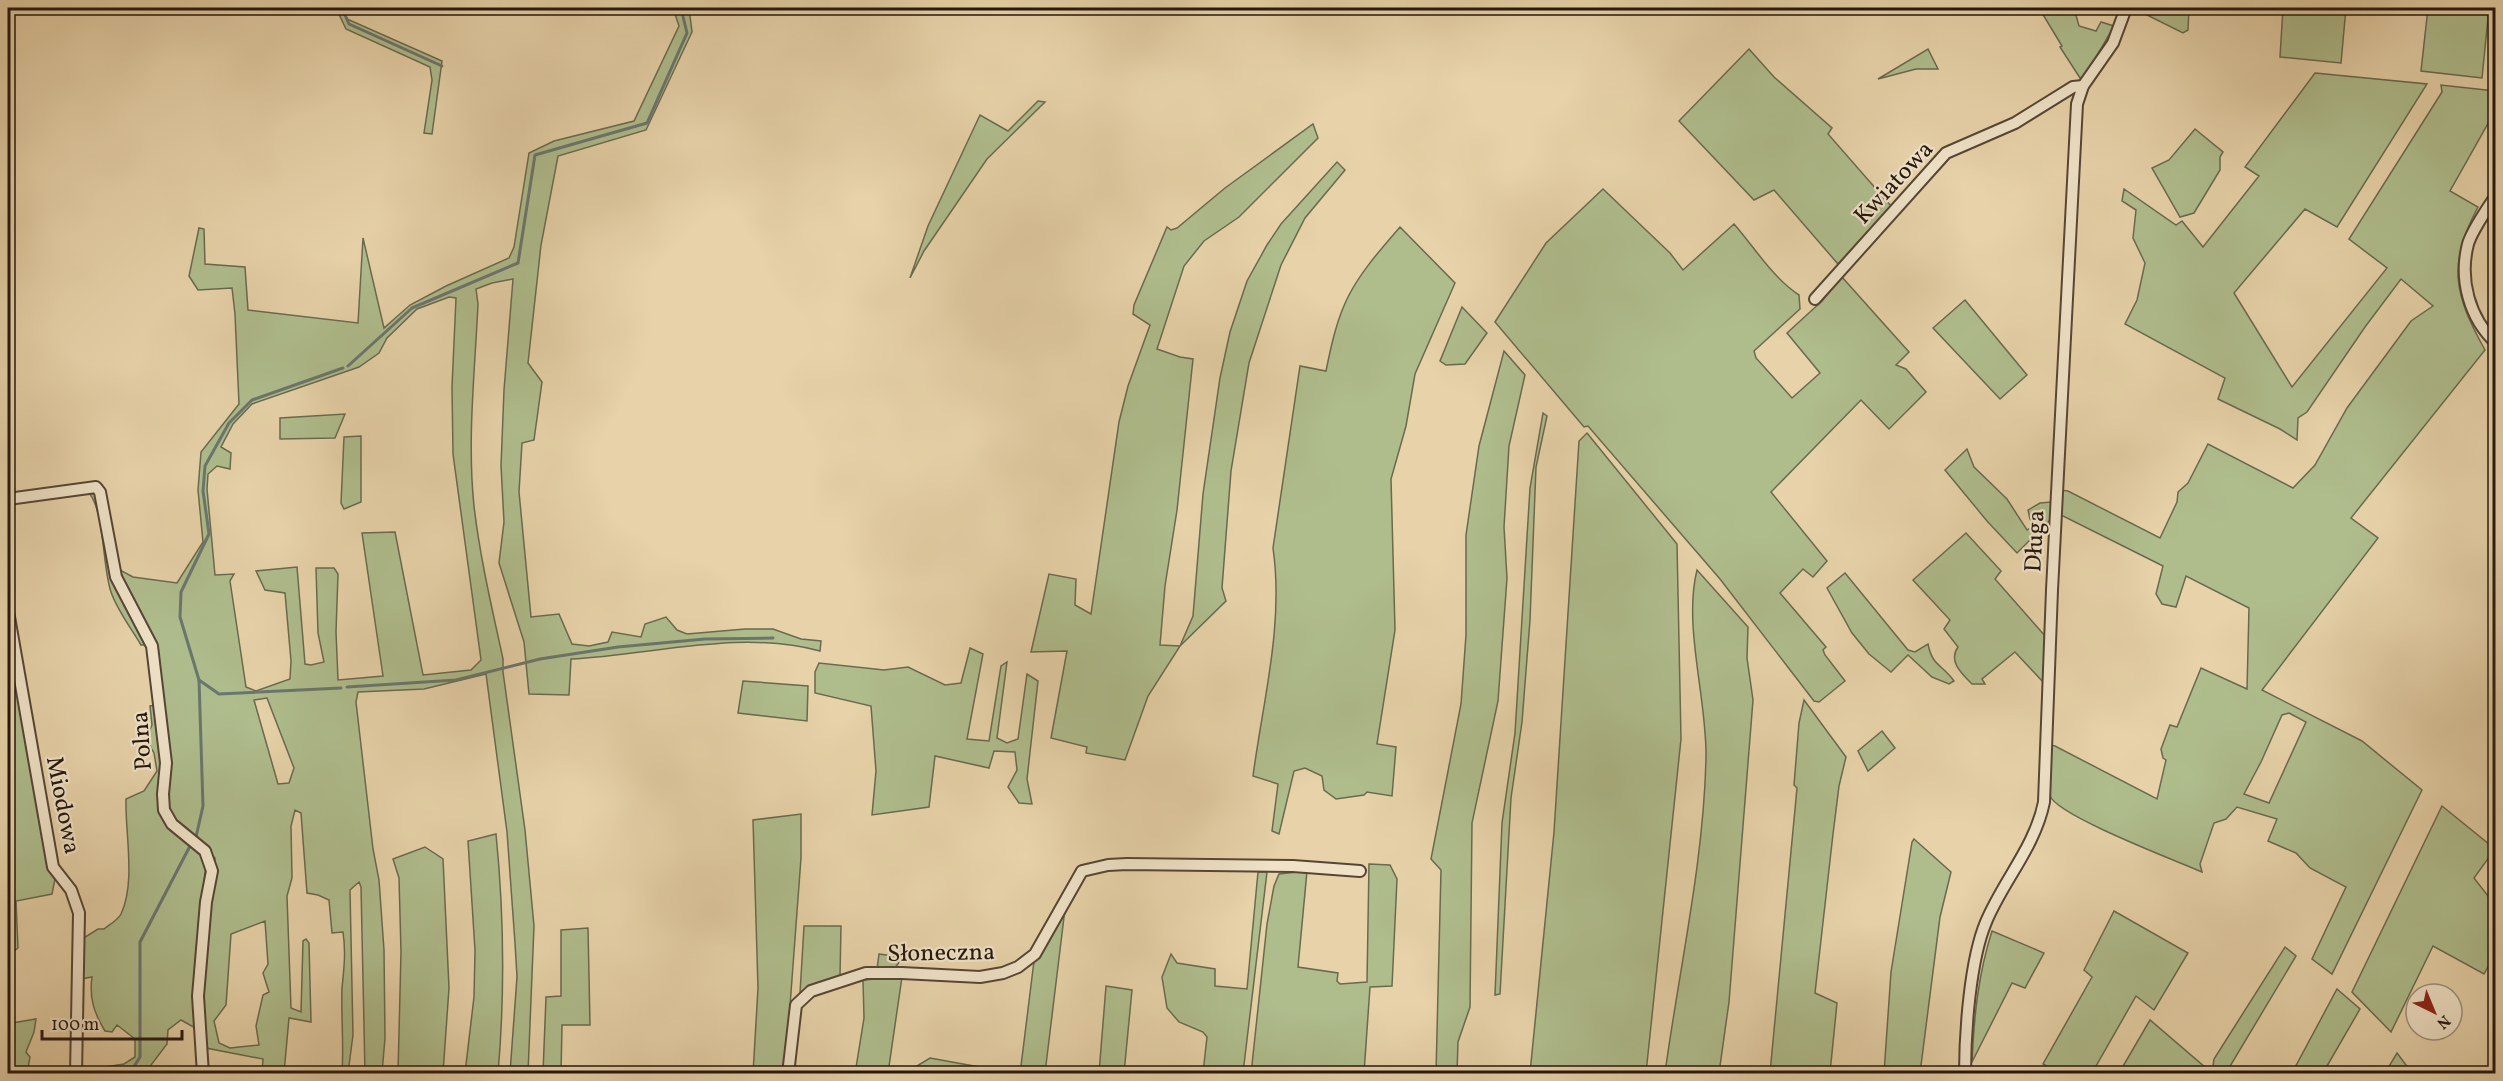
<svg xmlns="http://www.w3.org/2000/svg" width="2503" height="1081" font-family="Vollkorn,serif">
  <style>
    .green { fill: #afbd8d; stroke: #6a6a4e; stroke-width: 1.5; fill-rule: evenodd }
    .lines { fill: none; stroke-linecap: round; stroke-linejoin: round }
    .stream { stroke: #6a766f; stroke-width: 3 }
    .minor-casing { stroke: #564635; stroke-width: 14 }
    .minor { stroke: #efe2c7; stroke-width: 10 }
    .labels { text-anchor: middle; stroke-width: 4.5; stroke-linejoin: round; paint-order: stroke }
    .street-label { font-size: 24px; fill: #25170e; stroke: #efe2c7 }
  </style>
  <rect width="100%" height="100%" fill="#e7d2a9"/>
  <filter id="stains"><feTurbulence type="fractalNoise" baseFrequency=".00333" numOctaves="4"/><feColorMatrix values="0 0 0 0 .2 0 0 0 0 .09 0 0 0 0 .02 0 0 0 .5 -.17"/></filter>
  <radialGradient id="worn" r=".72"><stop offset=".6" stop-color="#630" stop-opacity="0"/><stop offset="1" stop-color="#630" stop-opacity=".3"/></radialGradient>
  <g class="green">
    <polygon points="336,8 343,8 347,19 442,61 432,134 424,133 432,80 430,67 346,29"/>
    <path d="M673,8H689L692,32L646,130L558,156L541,245L528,363L542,382L534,440L522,443L519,492L531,617L559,614L572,644L589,646L608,642L612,632L641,637L645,624L666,617L677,630L687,634L745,629H773L801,639L821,641L820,651C739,629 653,655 571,659L569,695L529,694L524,642L499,563L504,522L501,466L504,390L513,279L492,283L476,289L478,304C475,370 467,440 474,506C480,558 492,608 503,659V672L525,830L534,926L528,1073H510L517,977L515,943L507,832L486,674L424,689L358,692L356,702L373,849L379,880L384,950L385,1038L382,1073H365L361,887L359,882L350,890L353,1035L348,1073H342C344,1045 341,1017 342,988C344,969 346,952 343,932L332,933L329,900L318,895L307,893L301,813L295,810L291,826L292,878L287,896L291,1008L301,1012L303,941L306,939L309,943L311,1022L289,1018L284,1073H262L263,1059L206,1048L202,1004L215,858L170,815L167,795L169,765L167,722L155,646L118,569L133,577L177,583L203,542L198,490L201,452L239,404L235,314L232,288L198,290L189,276L199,228L204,229L205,264L245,267L248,310L358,323L363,238L384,328L410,305L446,286L509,258L514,247L529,153L554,141L634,121L679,26ZM449,297L456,298L452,387L453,454L481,660L471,670L423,675L395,532L362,533L383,676L338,680L336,632L338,574L334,568H316L318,633L324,662L311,665L305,664L297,567L256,571L265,590L285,593L291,661L290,679L256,691L246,687L230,581L234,574L215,575L207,489L208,474L217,466L230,469L231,453L221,447L233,424L252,404L359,367L379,353L387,338L417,309ZM267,698L294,768L289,783L278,784L254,700ZM265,921L268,964L263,973L269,992L263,995L256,1026L259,1045L230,1048L219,1043L214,1021L226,1005L231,934Z"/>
    <polygon points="2039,8 2074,8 2079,26 2096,31 2101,22 2114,26 2084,78 2080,78 2060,47 2062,46"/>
    <polygon points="2133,8 2189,8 2188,30 2183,33"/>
    <polygon points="2283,8 2346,8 2341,63 2280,57"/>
    <polygon points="2428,8 2489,8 2482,78 2421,71"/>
    <polygon points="1749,49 1774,77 1832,128 1828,134 1891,206 1838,264 1774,190 1754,200 1679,121"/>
    <polygon points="1928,49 1938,69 1916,69 1878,79"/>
    <path d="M2315,73L2427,84L2337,227L2305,209L2234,293L2292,387L2387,268L2349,239L2442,92L2441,85L2495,91V111L2450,191L2478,207C2447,265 2454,294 2485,350L2351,518L2378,538L2262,690L2362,741L2422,790L2332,974L2312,959L2346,887L2310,868L2296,853L2268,841L2277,819L2237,807L2226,819L2214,823L2200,864L2202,872C2177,861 2058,816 2050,796C2046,785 2050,758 2050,745L2055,746L2157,799L2166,760L2163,758L2161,749L2170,725L2177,727L2201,668L2247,689L2249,608L2186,576L2176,607L2162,604L2156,594L2163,566L2061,515V490L2068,491L2160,538L2177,502L2178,492L2188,483L2208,444L2293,488L2315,465L2347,408L2411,321L2433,306L2401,279L2365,327L2307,412L2298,418L2297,440L2280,429L2218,399L2225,378L2125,324L2137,300L2145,263L2133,238L2136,210L2122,201L2124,189L2176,225L2182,221L2203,247L2259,176L2245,167ZM2289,713L2306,722L2269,803L2244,794L2261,762L2282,715Z"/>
    <polygon points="1038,101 1045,102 987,159 924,251 910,278 928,226 980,115 1008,131"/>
    <polygon points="1313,124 1318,138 1239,217 1204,241 1184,266 1157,349 1180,357 1193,359 1177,510 1165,586 1160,645 1180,646 1193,616 1203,494 1220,378 1230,332 1247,281 1267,245 1281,224 1337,162 1345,170 1305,218 1281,265 1249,363 1231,471 1222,588 1226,601 1180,646 1148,696 1125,760 1086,753 1087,747 1051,738 1067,651 1031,652 1049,574 1076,579 1075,605 1091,614 1119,422 1128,386 1150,325 1133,314 1134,305 1167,227 1171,230 1177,228 1225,188"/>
    <polygon points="2195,129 2223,152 2220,157 2220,170 2194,213 2180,217 2152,168 2169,160"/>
    <path d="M1603,189L1670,253L1683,270L1734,224C1755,248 1773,278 1799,295L1800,309L1754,351L1756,358L1792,398L1820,373L1787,333L1822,301L1841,276L1909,352L1896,365L1906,369L1926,392L1889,429L1861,400L1771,492L1827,561L1813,577L1803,569L1780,593L1826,647L1823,650L1825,655L1845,681L1819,702L1814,701L1720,579L1588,426L1584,427L1495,322L1546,243Z"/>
    <path d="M1400,227L1455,283L1415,374L1406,426L1391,479L1395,630L1377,744L1396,747L1392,796L1367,792L1364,795L1336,799L1324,790L1322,776L1305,768L1294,771L1279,834L1272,831L1278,784L1253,776C1263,700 1284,625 1273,548L1300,366L1326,371C1331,346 1337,318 1349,295C1362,270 1382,248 1400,227Z"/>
    <polygon points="1965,300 2027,375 2000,399 1933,328"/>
    <polygon points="1462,307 1487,333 1465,364 1446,365 1440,361"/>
    <polygon points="1504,351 1525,375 1509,446 1504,527 1507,578 1498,701 1472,823 1470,1007 1458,1042 1457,1073 1436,1073 1441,870 1431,859 1461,704 1466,635 1466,535 1479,446"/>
    <polygon points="1543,413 1547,416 1536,467 1530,620 1522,722 1511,798 1500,994 1495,995 1502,823 1515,733 1530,488"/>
    <polygon points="345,414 335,438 280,439 280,418"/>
    <polygon points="1587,433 1677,544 1681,739 1646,1073 1530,1073 1554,832 1579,441"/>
    <polygon points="361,436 361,502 344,509 341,503 344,437"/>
    <polygon points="1967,449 1974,467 2007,499 2027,530 2036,524 2030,519 2028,510 2040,503 2051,502 2051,519 2017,553 1987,521 1945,470"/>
    <path d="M89,493L96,494L109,559L149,645H141C131,628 117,610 111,592C102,566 105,512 89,493Z"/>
    <path d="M1966,533L2001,571L1995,579L2046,637L2043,682L2015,652L1982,679L1985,684H1972C1961,673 1948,661 1958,647L1944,629L1950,620L1913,580Z"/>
    <path d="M1697,570L1748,627L1747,658L1753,700L1729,1002L1719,1073H1665C1679,970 1704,861 1706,757C1707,699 1683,626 1697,570Z"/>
    <path d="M1845,573L1908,650L1915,652L1928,644C1932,666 1943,665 1954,681L1949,684L1932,677L1908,655L1891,672L1869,654L1852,633L1827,588Z"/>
    <polygon points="8,636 49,861 55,879 52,894 16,901 18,948 8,956 8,890 13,891 8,839"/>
    <polygon points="970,648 983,654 967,739 989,741 1001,666 1007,662 997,738 1007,743 1018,739 1027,674 1038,681 1027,779 1032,804 1019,803 1008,787 1017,770 1015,752 994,751 989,768 935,756 929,807 872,815 876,771 871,706 815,693 815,672 819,663 884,670 908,667 945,685 961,683"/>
    <polygon points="743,681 808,686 807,721 738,713"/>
    <polygon points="1804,700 1846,757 1839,786 1833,834 1815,993 1837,1003 1830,1073 1770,1073 1797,788 1794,785 1799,723"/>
    <path d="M157,705L163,761L159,804L201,853L206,866L198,927L197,1029L181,1020L168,1030L167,1044L145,1073L79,1074L78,1071L124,1064L135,1057V1039L117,1025L112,1032L105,1031C94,1013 89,998 92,977L81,979L82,939L98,929H104C109,925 118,920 121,914C136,882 125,834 126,799L144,791L157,771L154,753L146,739L152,725L150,706Z"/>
    <polygon points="1882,731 1895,748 1868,771 1858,751"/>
    <polygon points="2442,806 2495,849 2474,878 2495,905 2495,954 2484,974 2433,946 2391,1032 2352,992"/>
    <polygon points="801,814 801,858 785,1073 753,1074 758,988 753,820"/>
    <path d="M496,834C504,914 505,993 498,1073H465L474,997L475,950L468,841Z"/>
    <polygon points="1914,839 1951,872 1940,917 1920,1073 1884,1073 1891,972 1912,842"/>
    <polygon points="425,847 443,859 449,988 443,1073 398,1073 401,952 399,878 393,859"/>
    <polygon points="1369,864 1390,865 1397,879 1392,986 1370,987 1364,1073 1251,1074 1267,924 1274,886 1279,874 1307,871 1298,967 1338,973 1337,981 1340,984 1367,982"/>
    <polygon points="1258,872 1267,872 1243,1073 1203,1073 1207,1037 1203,1032 1179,1022 1167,1008 1162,977 1171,954 1177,963 1215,969 1215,986 1247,989"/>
    <polygon points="1065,909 1045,1073 1020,1074 1034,961 1042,952"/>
    <polygon points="2114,911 2188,953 2154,1010 2136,996 2092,1073 2060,1073 2043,1064 2092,977 2084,970"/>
    <polygon points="804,926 841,926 840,976 810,986 800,993"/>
    <polygon points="588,928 590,1025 562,1025 561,1073 543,1073 546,997 561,996 561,930"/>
    <path d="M1992,931L2044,953L2025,988L2012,983L1972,1062C1974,1017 1978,975 1992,931Z"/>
    <polygon points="2285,947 2296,956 2226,1073 2119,1073 2150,1020 2212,1073 2214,1059"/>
    <path d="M879,954L901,957C897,971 891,969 877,969Z"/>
    <polygon points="902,977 888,1073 855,1074 864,1018 863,980"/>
    <polygon points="1106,986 1132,990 1124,1073 1099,1073"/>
    <polygon points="2337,989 2360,1009 2323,1073 2292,1073"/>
    <polygon points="36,1019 34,1032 26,1052 30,1057 27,1073 11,1073 13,1061 8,1060 8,1026 12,1023"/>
    <polygon points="2397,1053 2412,1073 2385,1073"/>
    <polygon points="930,1058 1001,1071 1001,1073 917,1073 917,1066"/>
  </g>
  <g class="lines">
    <g class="stream">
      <polyline points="342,8 349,24 442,66"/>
      <polyline points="348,366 412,308 518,263 535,155 647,123 687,33 681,8"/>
      <polyline points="199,680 219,694 341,688"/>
      <polyline points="347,687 456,680 540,659 618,647 705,639 773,638"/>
      <polyline points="196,837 203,806 199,680 180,617 181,592 209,534 203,491 205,466 229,423 252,400 343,368"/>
      <polyline points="86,1074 133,1068 140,1057 140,942 190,846"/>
    </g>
    <defs>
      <g id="minor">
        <path d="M2496,195C2487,210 2473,228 2468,244C2459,279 2469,318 2496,343"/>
        <polyline points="1815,299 1946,153 2015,123 2073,87 2083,86"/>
        <polyline points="8,499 96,487 100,492 116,577 152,646 166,763 163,794 164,810 172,824 205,851 212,871 206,902 198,996 203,1074"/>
        <polyline points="8,611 53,867 71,890 79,913 76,1074"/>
        <polyline points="788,1074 796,1005 811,991 866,973 902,973 980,977 1003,973 1018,967 1035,954 1082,871 1108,865 1127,864 1293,866 1360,871"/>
        <path d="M1965,1074C1965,1032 1970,960 1986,922C2003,881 2035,847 2044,802L2052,590L2077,104L2083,86L2113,43L2126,8"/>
      </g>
    </defs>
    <use href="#minor" class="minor-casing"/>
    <use href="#minor" class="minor"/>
  </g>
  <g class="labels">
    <g class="street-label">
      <text transform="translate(1893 182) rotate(-47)" y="8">Kwiatowa</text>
      <text transform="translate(2034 541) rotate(-87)" y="8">Długa</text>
      <text transform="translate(141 741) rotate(-94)" y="8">Polna</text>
      <text transform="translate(64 805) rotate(79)" y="8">Miodowa</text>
      <text transform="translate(941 952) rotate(-1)" y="8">Słoneczna</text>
    </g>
  </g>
  <rect width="2503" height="1081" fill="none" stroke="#e7d2a9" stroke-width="30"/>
  <rect x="9" y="9" width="2485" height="1063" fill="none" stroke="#25170e" stroke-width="3"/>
  <rect x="15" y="15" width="2473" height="1051" fill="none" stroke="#25170e" stroke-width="1.5"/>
  <g transform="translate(2434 1012) rotate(137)"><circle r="28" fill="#efe2c7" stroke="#9e917d" stroke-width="1.5"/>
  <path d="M0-4.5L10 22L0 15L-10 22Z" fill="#8f2418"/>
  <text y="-9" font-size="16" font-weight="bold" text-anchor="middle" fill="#25170e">N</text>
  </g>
  <path d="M42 1030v9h140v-9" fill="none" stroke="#25170e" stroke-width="3"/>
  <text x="51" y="1030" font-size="18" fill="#25170e" stroke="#efe2c7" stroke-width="4.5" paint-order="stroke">100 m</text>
  <rect width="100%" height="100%" filter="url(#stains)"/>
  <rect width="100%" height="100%" fill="url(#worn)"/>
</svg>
